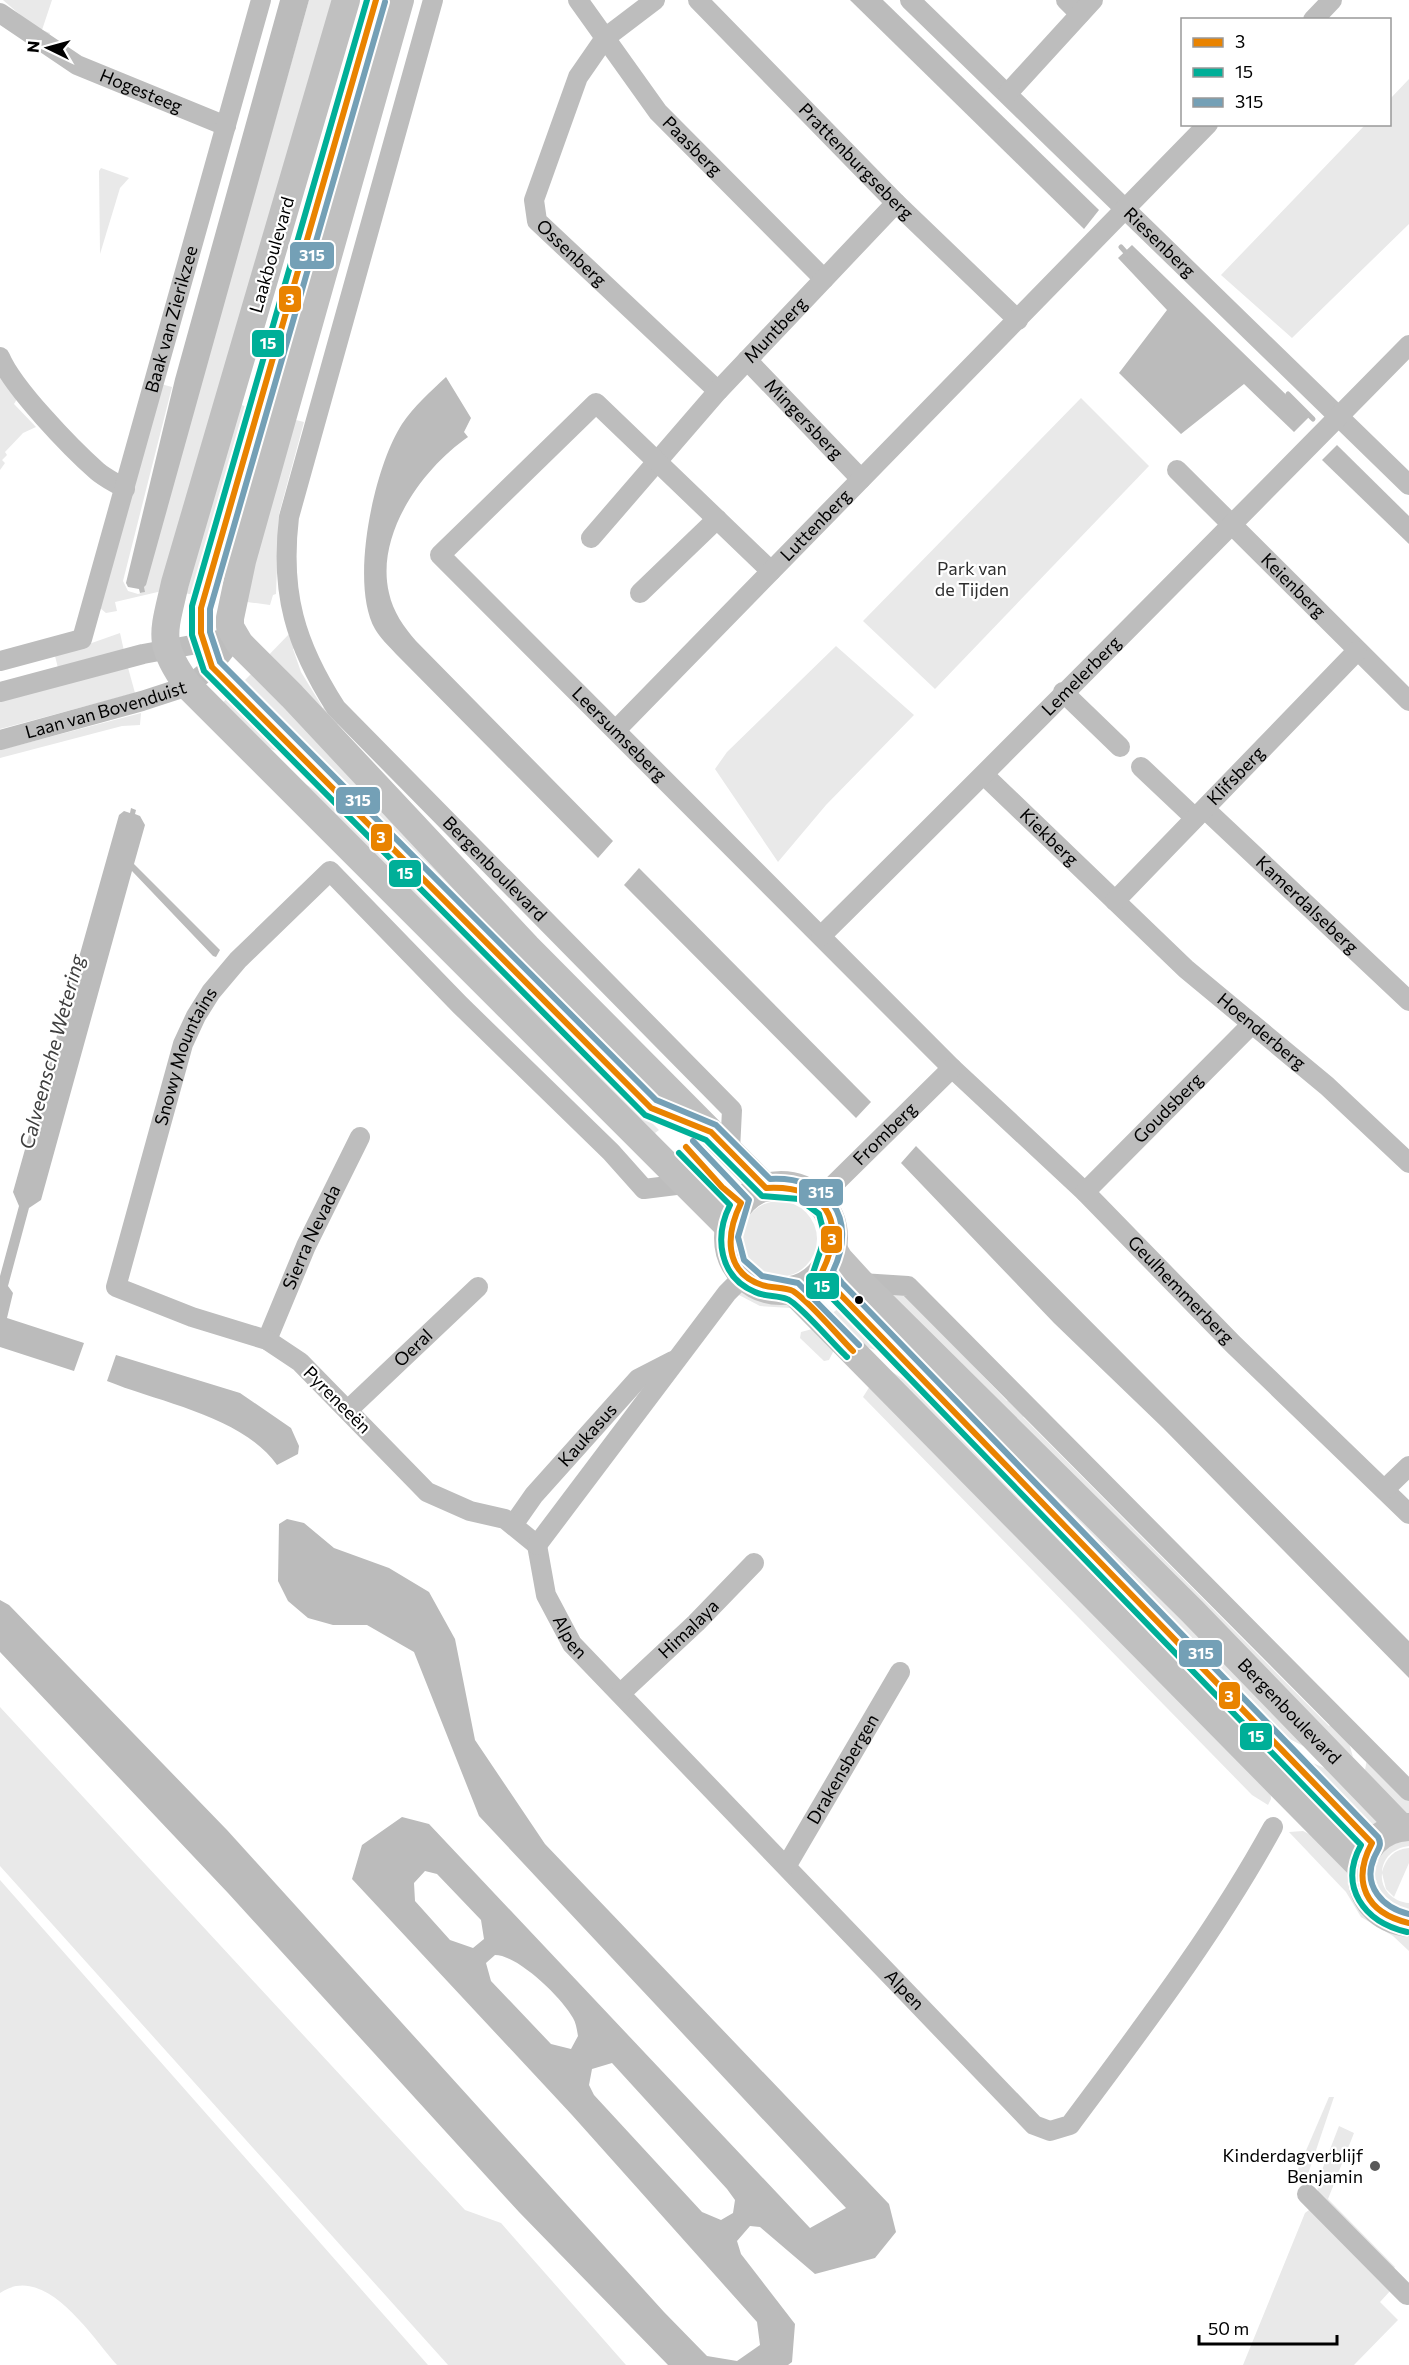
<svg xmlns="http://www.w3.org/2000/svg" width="1409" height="2365" font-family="Commissioner,sans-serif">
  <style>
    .green { fill: #e9e9e9 }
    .water { fill: #bbb; fill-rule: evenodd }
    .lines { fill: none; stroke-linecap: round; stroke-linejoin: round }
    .stream { stroke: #bbb; stroke-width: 5 }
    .street { stroke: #bdbdbd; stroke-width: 20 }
    .secondary { stroke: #c0c0c0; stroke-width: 28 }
    .bus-1-casing { stroke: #fff; stroke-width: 10 }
    .bus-2-casing { stroke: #fff; stroke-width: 10 }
    .bus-3-casing { stroke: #fff; stroke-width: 10 }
    .bus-1 { stroke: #e98300; stroke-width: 6 }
    .bus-2 { stroke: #00af98; stroke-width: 6 }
    .bus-3 { stroke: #74a0b6; stroke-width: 6 }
    .bus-dot { fill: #000; stroke: #fff; stroke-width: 2 }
    .poi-dot { fill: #595959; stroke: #fff; stroke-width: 2 }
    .labels { text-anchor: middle; stroke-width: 4.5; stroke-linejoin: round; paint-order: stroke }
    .street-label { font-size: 18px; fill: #000; stroke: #fff }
    .park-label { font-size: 18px; fill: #2e2e2e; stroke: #fff }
    .poi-label { font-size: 18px; fill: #000; stroke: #fff; text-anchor: end }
    .water-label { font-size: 20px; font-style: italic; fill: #3f3f3f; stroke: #fff }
    .line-badge { stroke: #fff; stroke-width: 2 }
    .badge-label { font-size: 16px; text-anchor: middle; font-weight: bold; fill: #fff }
  </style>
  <rect width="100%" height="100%" fill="#fff"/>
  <g class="green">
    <polygon points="3,0 52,0 42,30 50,33 48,39"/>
    <polygon points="309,0 335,0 162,591 115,602 117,611 106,613 100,608 161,384 172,387 123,581 128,591 138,594 144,592 143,587"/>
    <polygon points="1409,79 1409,224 1292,338 1221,275 1365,125 1390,124 1390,99"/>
    <polygon points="101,168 129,178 120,188 100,254 99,171"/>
    <polygon points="0,375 17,399 14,404 36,427 23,433 5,452 7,455 2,460 5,463 0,470"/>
    <polygon points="1081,398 1149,466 935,689 863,621"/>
    <polygon points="237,403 249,408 196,595 183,593"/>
    <polygon points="288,418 304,422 279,514 276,594 273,595 270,605 240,601"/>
    <polygon points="291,632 298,646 293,649 301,672 323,708 327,704 342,721 332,728 264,660"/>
    <polygon points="120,633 124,651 59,672 55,656"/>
    <polygon points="836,646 914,715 826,805 778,862 715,769 727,752"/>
    <polygon points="127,664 135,693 0,729 0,698"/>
    <polygon points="251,674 355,778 670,1109 653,1099 241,684"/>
    <polygon points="228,697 275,744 278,751 270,749 219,707"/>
    <polygon points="141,713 140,725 122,726 0,758 0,750"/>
    <polygon points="302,782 323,795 414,882 659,1130 655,1133 668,1155"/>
    <polygon points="835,1198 845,1217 848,1249 835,1240 831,1217"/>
    <circle cx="779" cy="1239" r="38"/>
    <polygon points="857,1287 1307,1748 1284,1736 900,1348 903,1344"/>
    <polygon points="753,1290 784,1298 790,1308 760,1306 737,1294"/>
    <polygon points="880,1291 903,1292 1007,1401 1011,1397 1027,1413 1023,1417 1329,1726 1333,1722 1349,1743 1353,1757"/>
    <polygon points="843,1305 892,1355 892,1356 858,1344 826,1318"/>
    <polygon points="816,1328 834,1350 829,1360 824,1361 800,1338 801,1332"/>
    <polygon points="884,1367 905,1380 1353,1832 1358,1842 1357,1850"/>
    <polygon points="870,1386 1270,1789 1271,1799 1268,1805 1252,1795 863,1397"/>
    <polygon points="0,1707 465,2210 501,2223 626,2365 448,2365 0,1866"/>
    <polygon points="1299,1757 1329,1770 1384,1816 1371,1834 1296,1759"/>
    <polygon points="1367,1759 1409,1798 1409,1818 1365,1770"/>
    <polygon points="1303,1831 1329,1844 1409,1931 1409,1951 1393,1936 1361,1917 1346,1892 1289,1832"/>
    <path d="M1409,1839V1846C1394,1848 1383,1857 1382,1872C1386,1858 1394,1849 1409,1848V1863L1394,1897L1386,1889L1382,1873C1380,1889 1393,1902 1409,1903V1911L1385,1902C1377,1886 1366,1861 1386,1848C1392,1844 1402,1842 1409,1839Z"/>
    <path d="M0,1880L428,2365H117C91,2336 45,2262 0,2293Z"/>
    <polygon points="1329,2097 1334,2097 1308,2174 1301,2177 1296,2174"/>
    <polygon points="1339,2126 1354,2133 1328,2199 1395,2267 1392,2270 1318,2194 1317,2183"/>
    <polygon points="1309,2210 1313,2210 1391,2290 1380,2302 1398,2320 1354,2365 1243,2365 1305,2213"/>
  </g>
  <g class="water">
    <polygon points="280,0 309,0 146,585 144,587 145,592 140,593 139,589 128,587 126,583 175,379"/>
    <polygon points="850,0 883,0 1099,210 1084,229"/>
    <polygon points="1132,245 1309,417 1294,432 1244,384 1181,434 1119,373 1167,310 1118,258"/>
    <path d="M446,377L471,418L464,432L468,437C423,468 375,534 389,593C393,612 404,627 416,641L613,841L598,858L396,654C389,646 380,638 375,629C349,583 374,467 402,424C414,406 430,392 446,377Z"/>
    <polygon points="1337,445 1409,516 1409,544 1322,460"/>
    <polygon points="131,808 136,810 135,814 140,816 145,825 134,864 220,950 216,957 213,956 132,871 41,1200 29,1208 8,1286 13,1293 7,1318 84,1343 74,1371 0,1347 0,1276 19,1206 13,1192 119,815 124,811 130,813"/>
    <polygon points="639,868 871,1102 856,1118 624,885"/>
    <polygon points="916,1146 1409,1641 1409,1678 1163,1428 1054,1323 901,1163"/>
    <path d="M116,1355L240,1393L291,1428L299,1446L298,1454L277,1465C242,1416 161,1403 107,1381Z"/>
    <path d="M287,1519L304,1523L334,1548L389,1568L429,1592L455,1639L475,1740L545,1844L889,2204L896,2232L875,2258L815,2274L760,2227L750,2226L737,2241L741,2254L795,2324L792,2362L788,2365H668L519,2212L228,1893L0,1652V1600L9,1605L227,1830L664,2312L707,2356L737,2361L760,2345L757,2322L572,2115L352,1879L362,1845L402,1817L429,1824L810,2228L846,2208L479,1816L414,1652L367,1625H333L308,1618L288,1601L278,1581L279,1524ZM425,1871L437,1874L481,1920L484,1939L473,1948L450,1940L415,1901L414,1883ZM495,1955C518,1955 562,1998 573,2018C576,2023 577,2030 578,2036L571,2049L551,2044L491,1981L486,1963ZM612,2063L727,2189L735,2200L733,2213L721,2220L702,2212L594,2095L589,2085L592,2069Z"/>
  </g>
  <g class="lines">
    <g class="stream">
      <polyline points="1121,247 1129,256"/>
      <polyline points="1288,394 1313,419"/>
    </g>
    <g class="street">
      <path id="s1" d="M433,0L289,517C280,593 295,644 336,708L732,1110L730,1150"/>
      <path id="s2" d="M578,0L658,112L824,279"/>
      <path id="s3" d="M655,0L605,38L578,77L534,200L537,221L718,391"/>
      <path id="s4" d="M698,0L896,203L1018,320"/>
      <path id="s5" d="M910,0L1409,485"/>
      <polyline points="1066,0 1080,14"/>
      <path id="s6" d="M0,13L77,65L226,126"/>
      <polyline points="1313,20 1332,0"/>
      <polyline points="1008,93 1093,0"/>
      <path d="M0,357C13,388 71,448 97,471C105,478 116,483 125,489"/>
      <path id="s7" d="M747,360L861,479"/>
      <path id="s8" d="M1177,470L1409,701"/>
      <path id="s9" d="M591,538L718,391L896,203"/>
      <path id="s10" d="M771,571L596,403L440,555L952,1068L1085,1192L1233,1344L1409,1514"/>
      <polyline points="640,593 717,519"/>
      <path id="s11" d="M0,661L82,639L261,0"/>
      <polyline points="0,692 143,654 235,637"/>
      <polyline points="1063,692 1120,747"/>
      <path id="s12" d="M616,730L1208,124"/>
      <path id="s13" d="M0,740L142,701L188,686L212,667L235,637"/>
      <polyline points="1141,767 1195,818"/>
      <path id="s14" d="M984,775L1186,969L1327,1086L1409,1163"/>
      <path id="s15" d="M1205,809L1409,1001"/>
      <path id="s16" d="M1115,901L1357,651"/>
      <path id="s17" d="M821,936C1019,740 1214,543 1409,345"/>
      <path id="s18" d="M1085,1192L1252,1024"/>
      <path id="s19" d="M818,1200L952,1068"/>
      <polyline points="861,1283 908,1286 1409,1791"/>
      <path id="s20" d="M267,1340L306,1246L360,1137"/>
      <path id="s21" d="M348,1410L478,1287"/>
      <polyline points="1385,1489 1409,1466"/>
      <path id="s22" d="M513,1525L534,1495L638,1379L673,1361"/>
      <path id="s23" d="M537,1545L505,1519L470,1511L427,1492L300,1362L267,1340L192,1317L116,1287L183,1044L196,1016L211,992L238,960L330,871L460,1005L611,1152L644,1189L684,1184"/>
      <path id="s24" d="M537,1545L546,1595L572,1644L1034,2125L1050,2131L1070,2125C1142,2028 1215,1933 1273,1827"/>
      <polyline points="537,1545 727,1293 744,1276"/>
      <path id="s25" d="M621,1693L696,1623L754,1563"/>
      <path id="s26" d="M787,1865L900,1672"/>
      <polyline points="1307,2194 1407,2295 1409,2293"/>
    </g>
    <g class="secondary">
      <path d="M346,0L175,583C164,633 156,642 188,686L729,1227"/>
      <polyline points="400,0 242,561 230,618 230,627 240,644 292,696 527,947 766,1188"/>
      <circle cx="781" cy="1238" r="53"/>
      <path id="s27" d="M833,1249L839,1259L861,1283L1192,1611L1401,1827"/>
      <polyline points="792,1290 1361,1867"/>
      <path d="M1409,1827C1346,1830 1345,1917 1409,1923"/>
    </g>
    <defs>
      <g id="bus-1">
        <path d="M376,0L201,608V633L212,667L651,1108L711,1132L766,1188C824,1185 848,1219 822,1272L835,1289L1372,1843C1351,1882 1366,1913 1409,1923"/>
        <path d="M686,1147L722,1187L741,1203C726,1233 723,1272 762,1285C771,1288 786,1287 793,1291C810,1302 838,1336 853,1351"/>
      </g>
      <g id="bus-2">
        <path d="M367,0L192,606V635L204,671L645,1115L706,1140L762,1196L799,1199L819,1214L825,1237L813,1273L828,1294L1361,1845C1338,1887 1364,1922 1407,1932"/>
        <path d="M679,1153L730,1205C714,1237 719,1277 755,1292C765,1297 777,1295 787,1299C797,1302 836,1347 847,1357"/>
      </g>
      <g id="bus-3">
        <path d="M385,2L210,609V632L220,662L656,1100L716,1125L770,1179C827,1176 859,1217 833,1271L842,1283L1378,1837C1383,1846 1377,1850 1374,1858C1362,1886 1383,1908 1409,1914"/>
        <polyline points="693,1141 749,1200 738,1237 744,1260 762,1276 798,1283 859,1345"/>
      </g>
    </defs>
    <use href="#bus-1" class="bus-1-casing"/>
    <use href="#bus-2" class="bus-2-casing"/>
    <use href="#bus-3" class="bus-3-casing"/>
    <use href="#bus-1" class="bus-1"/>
    <use href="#bus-2" class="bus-2"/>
    <use href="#bus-3" class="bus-3"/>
  </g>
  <circle class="bus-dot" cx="859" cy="1300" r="5"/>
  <circle class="poi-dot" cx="1375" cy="2166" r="6"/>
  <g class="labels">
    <g class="street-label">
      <text dy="6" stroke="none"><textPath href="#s6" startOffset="162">Hogesteeg</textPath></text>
      <text dy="6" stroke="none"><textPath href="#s2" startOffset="186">Paasberg</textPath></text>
      <text dy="6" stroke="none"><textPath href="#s4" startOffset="226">Prattenburgseberg</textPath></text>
      <text dy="6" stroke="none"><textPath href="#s5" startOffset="348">Riesenberg</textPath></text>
      <text dy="6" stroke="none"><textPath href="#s3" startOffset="309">Ossenberg</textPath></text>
      <text transform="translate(272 255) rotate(-74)" y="6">Laakboulevard</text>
      <text dy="6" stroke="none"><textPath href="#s11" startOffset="417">Baak van Zierikzee</textPath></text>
      <text dy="6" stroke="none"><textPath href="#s9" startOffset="278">Muntberg</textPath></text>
      <text dy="6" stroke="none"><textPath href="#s7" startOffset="82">Mingersberg</textPath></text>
      <text dy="6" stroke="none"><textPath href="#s12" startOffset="286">Luttenberg</textPath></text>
      <text dy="6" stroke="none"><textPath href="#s8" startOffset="164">Keienberg</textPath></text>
      <text dy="6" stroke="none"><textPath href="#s17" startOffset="368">Lemelerberg</textPath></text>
      <text dy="6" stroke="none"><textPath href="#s13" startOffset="110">Laan van Bovenduist</textPath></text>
      <text dy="6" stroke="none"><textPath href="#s10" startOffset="714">Leersumseberg</textPath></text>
      <text dy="6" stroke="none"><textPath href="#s16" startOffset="174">Klifsberg</textPath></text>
      <text dy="6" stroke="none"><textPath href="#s14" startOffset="90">Kiekberg</textPath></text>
      <text dy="6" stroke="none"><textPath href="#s1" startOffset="964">Bergenboulevard</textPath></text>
      <text dy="6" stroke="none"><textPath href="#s15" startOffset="140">Kamerdalseberg</textPath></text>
      <text dy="6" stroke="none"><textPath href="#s14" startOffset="378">Hoenderberg</textPath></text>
      <text dy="6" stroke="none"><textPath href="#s23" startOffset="747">Snowy Mountains</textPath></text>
      <text dy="6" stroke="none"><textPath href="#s18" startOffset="118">Goudsberg</textPath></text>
      <text dy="6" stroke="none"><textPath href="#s19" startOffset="94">Fromberg</textPath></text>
      <text dy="6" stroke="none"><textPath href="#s20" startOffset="112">Sierra Nevada</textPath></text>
      <text dy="6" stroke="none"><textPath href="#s10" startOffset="1504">Geulhemmerberg</textPath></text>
      <text dy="6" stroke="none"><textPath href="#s21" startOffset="90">Oeral</textPath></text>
      <text transform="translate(337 1400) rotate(45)" y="6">Pyreneeën</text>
      <text dy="6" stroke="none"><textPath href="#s22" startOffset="117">Kaukasus</textPath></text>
      <text dy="6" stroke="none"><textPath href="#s25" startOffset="93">Himalaya</textPath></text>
      <text dy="6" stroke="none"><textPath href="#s24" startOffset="99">Alpen</textPath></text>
      <text dy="6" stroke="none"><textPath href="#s27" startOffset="650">Bergenboulevard</textPath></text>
      <text dy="6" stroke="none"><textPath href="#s26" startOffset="111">Drakensbergen</textPath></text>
      <text dy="6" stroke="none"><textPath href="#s24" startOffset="586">Alpen</textPath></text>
    </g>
    <g class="park-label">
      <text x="972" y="575">Park van<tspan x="972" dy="21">de Tijden</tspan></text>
    </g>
    <g class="poi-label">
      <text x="1363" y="2162">Kinderdagverblijf<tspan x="1363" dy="21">Benjamin</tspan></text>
    </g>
    <g class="water-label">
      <text transform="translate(52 1052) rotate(-75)" y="7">Calveensche Wetering</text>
    </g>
  </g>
  <g class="line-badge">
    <rect x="289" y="241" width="46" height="29" rx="6" fill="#74a0b6"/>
    <rect x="278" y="285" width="24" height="28" rx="6" fill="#e98300"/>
    <rect x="251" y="329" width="34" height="29" rx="6" fill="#00af98"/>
    <rect x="335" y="786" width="46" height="29" rx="6" fill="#74a0b6"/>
    <rect x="370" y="823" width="23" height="29" rx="6" fill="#e98300"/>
    <rect x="388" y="859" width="34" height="29" rx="6" fill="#00af98"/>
    <rect x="798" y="1178" width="46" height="29" rx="6" fill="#74a0b6"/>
    <rect x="820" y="1225" width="23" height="29" rx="6" fill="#e98300"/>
    <rect x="805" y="1272" width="35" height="28" rx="6" fill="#00af98"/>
    <rect x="1178" y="1639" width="45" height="29" rx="6" fill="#74a0b6"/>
    <rect x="1218" y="1681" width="23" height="29" rx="6" fill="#e98300"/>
    <rect x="1239" y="1722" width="34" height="29" rx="6" fill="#00af98"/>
  </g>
  <g class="badge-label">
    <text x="312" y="261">315</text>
    <text x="290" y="305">3</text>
    <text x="268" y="349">15</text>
    <text x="358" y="806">315</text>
    <text x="381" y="843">3</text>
    <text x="405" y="879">15</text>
    <text x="821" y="1198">315</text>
    <text x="832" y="1245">3</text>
    <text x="822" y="1292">15</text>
    <text x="1201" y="1659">315</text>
    <text x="1229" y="1702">3</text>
    <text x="1256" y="1742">15</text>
  </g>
  <rect x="1181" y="18" width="210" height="108" fill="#ffffff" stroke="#999999" stroke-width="1.5"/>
  <rect x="1193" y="38" width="30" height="9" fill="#e98300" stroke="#999999" stroke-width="1.5"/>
  <text x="1235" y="48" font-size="18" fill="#000000">3</text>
  <rect x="1193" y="68" width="30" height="9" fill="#00af98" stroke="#999999" stroke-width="1.5"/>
  <text x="1235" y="78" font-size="18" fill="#000000">15</text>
  <rect x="1193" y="98" width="30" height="9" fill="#74a0b6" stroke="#999999" stroke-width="1.5"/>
  <text x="1235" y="108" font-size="18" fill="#000000">315</text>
  <g transform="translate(48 48) rotate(275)" stroke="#ffffff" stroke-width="4.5" paint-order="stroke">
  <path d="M0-4.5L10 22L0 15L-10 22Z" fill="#000000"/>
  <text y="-9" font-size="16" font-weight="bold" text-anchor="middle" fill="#000000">N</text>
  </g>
  <path d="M1199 2335v9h138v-9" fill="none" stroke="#000000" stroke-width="3"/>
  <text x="1208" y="2335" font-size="18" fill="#000000" stroke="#ffffff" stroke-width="4.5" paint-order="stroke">50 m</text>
</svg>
